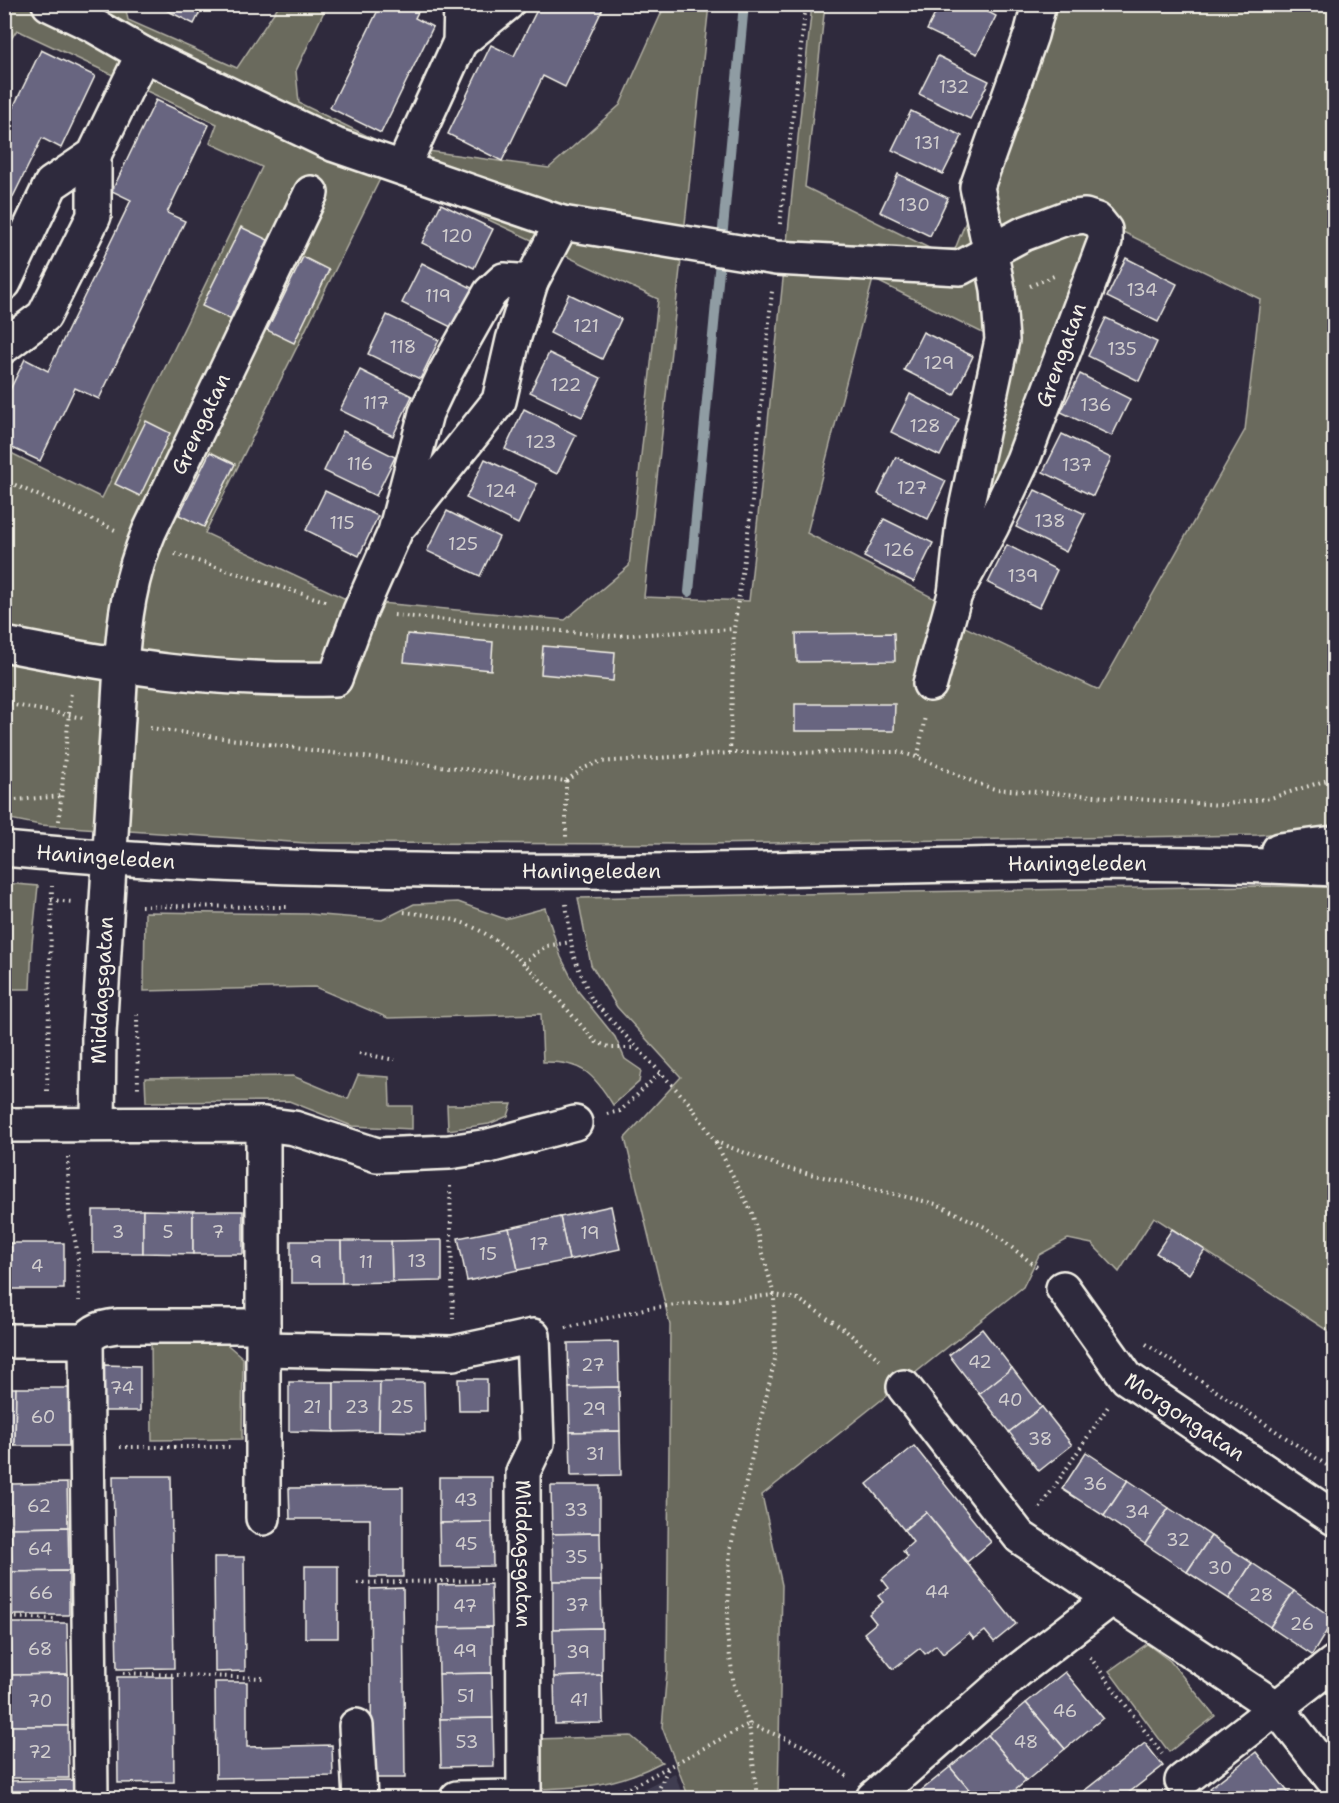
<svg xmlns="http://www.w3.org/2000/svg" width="1339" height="1803" font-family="'Shantell Sans',sans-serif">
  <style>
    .built { fill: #403c51 }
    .green { fill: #6b6b5d; stroke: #b0aea2; stroke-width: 1.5; fill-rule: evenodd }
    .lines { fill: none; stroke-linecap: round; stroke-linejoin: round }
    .stream { stroke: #8f9ca3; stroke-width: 10 }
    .building { fill: #676580; stroke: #f4f1e8; stroke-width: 1.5 }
    .minor-casing { stroke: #f4f1e8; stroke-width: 38 }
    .secondary-casing { stroke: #f4f1e8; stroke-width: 38 }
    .path { stroke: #f4f1e8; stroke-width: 4; stroke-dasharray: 1.5 4.5; stroke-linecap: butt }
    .minor { stroke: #2f2a3d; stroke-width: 33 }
    .secondary { stroke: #2f2a3d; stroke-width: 33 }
    .labels { text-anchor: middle; stroke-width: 4.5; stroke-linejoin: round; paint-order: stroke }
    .number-label { font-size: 18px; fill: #d1cece }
    .street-label { font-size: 21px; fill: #f4f1e8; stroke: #2f2a3d }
  </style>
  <rect width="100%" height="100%" fill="#2f2a3d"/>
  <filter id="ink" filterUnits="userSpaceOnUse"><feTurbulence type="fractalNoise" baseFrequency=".0167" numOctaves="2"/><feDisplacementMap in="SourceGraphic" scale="12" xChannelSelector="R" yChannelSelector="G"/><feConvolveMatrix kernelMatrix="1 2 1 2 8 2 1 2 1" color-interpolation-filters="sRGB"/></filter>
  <g filter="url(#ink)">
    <polygon class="built" points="675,1773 683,1798 618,1798 629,1796"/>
    <g class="green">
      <path d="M5,5H125L128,20L237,68L279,5H327L296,71L299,103L386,145L549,168L620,105L665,5H709L644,597L749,601L812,5H825L805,187L931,249H955L968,216V188L1021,5H1334V829L1258,835L703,844L306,843L40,825L5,818V450L102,498L262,167L210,143L217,124L17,30L5,48ZM384,171L658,299L629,566L565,620L348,600L205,533ZM1121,231L1260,299L1245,430L1099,690L954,622ZM873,279L991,337L937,600L807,533Z"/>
      <polygon points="5,883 38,886 32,944 30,989 5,989"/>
      <polygon points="1255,886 1334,887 1334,1335 1154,1217 1119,1272 1092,1244 1068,1239 1039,1255 1023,1287 762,1495 782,1585 778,1798 689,1798 662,1727 667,1671 670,1325 625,1138 681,1077 617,1007 591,965 578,898"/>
      <path d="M458,902L505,919L545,908L561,957L578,991L615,1037L625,1059L641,1070L639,1082L613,1105C594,1074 582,1061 543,1062L541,1014L388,1018L315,987L144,991L145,912L310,914L382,920L414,904Z"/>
      <polygon points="358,1075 389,1077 390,1106 412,1106 412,1129 352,1126 289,1101 146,1102 145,1078 293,1076 348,1099"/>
      <polygon points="512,1104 508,1116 489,1124 448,1130 447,1105"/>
      <polygon points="216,1335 243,1358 242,1439 152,1440 151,1337"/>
      <polygon points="1147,1644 1170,1661 1215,1716 1169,1752 1109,1671"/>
      <path d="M631,1736L662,1762C619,1785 584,1788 537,1789L536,1739Z"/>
    </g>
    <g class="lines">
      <polyline class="stream" points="689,592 744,4"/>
    </g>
    <g class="building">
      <polygon points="154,4 204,4 194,24"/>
      <polygon points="377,4 422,4 415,18 433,27 381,133 330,108 380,6"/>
      <polygon points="540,4 605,4 565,87 543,76 502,161 448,134 491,45 514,56"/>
      <polygon points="940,4 973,4 996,16 977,54 927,30"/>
      <polygon points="41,50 95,76 61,148 42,138 4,215 4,114 9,116"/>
      <polygon points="938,56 989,81 970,119 919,94"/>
      <polygon points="156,100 209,125 167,213 185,221 99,399 75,388 40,461 4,444 4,402 25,359 48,371 131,200 112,191"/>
      <polygon points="911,111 962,136 943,174 892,150"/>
      <polygon points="898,174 948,198 930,236 880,212"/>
      <polygon points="441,204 493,229 474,268 422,243"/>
      <polygon points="241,227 268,240 230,319 202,306"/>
      <polygon points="303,257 329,270 294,343 267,330"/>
      <polygon points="1126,258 1177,284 1158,322 1107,297"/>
      <polygon points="422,263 474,289 455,329 402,303"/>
      <polygon points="569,294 621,319 602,359 550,333"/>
      <polygon points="387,315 439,340 420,379 368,354"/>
      <polygon points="1106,318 1157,342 1139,381 1088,356"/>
      <polygon points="923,332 973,356 954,395 904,370"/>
      <polygon points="549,353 601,378 582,417 530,392"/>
      <polygon points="360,370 412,396 393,436 340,410"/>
      <polygon points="1080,374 1130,399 1112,436 1061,412"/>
      <polygon points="910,394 959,419 940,456 891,432"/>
      <polygon points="524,409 576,435 557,474 505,449"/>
      <polygon points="146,421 170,433 140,496 115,484"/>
      <polygon points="343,431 395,457 376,496 324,471"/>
      <polygon points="1062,434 1111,458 1093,496 1043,472"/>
      <polygon points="210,452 235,464 204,527 179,515"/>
      <polygon points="896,457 946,481 928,519 878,494"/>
      <polygon points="485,459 537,484 518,524 466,498"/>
      <polygon points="1035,490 1085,514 1066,552 1016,527"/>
      <polygon points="325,491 378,516 359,556 306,530"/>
      <polygon points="447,511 499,537 480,576 427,551"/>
      <polygon points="884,519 933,543 914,582 864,557"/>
      <polygon points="1007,545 1057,570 1039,608 988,583"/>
      <polygon points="894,633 895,661 797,662 796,634"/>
      <polygon points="407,634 493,642 491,670 404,662"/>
      <polygon points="543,646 615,652 613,681 541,674"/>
      <polygon points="795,704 895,704 894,731 795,731"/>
      <polygon points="611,1206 620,1249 569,1260 560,1217"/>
      <rect x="93" y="1210" width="50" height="43"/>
      <polygon points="143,1210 193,1211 193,1254 143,1253"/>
      <rect x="193" y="1211" width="50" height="43"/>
      <polygon points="560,1217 569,1260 518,1270 509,1228"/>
      <polygon points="509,1228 518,1270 467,1281 458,1238"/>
      <polygon points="1172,1229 1205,1250 1189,1274 1156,1253"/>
      <polygon points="442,1240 442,1281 392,1282 391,1241"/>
      <polygon points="291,1241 341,1241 342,1283 291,1283"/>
      <polygon points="341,1241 391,1241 392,1282 342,1283"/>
      <rect x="4" y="1243" width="7" height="46"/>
      <rect x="11" y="1243" width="53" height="46"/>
      <polygon points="982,1329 1012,1368 979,1394 949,1355"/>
      <polygon points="618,1342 619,1387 569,1388 568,1343"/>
      <polygon points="104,1365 140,1366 140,1411 103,1411"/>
      <polygon points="1012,1368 1042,1407 1009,1432 979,1394"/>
      <polygon points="458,1379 487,1379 487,1411 459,1411"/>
      <polygon points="289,1382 334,1382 334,1432 289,1431"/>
      <polygon points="334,1382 380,1382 379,1431 334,1432"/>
      <polygon points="380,1382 424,1382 425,1432 379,1431"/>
      <polygon points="619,1387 620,1431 570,1432 569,1388"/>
      <polygon points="4,1388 16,1388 15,1446 4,1446"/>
      <polygon points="16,1388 70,1388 69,1446 15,1446"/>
      <polygon points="1042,1407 1072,1445 1039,1471 1009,1432"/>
      <polygon points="620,1431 621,1475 571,1476 570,1432"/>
      <polygon points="914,1446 991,1542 967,1562 926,1512 904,1530 867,1484"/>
      <polygon points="1086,1452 1128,1480 1104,1516 1062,1489"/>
      <polygon points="113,1476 171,1476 174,1668 117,1669"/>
      <polygon points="439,1477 492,1477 492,1522 439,1523"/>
      <polygon points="1128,1480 1169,1508 1145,1544 1104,1516"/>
      <polygon points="67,1483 68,1527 11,1528 10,1484"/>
      <polygon points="551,1486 600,1486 600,1533 552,1534"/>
      <polygon points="403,1487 403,1577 370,1577 370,1519 290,1519 289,1488"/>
      <polygon points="1169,1508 1211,1536 1187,1572 1145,1544"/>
      <polygon points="926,1512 1016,1624 994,1642 985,1631 974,1639 969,1633 943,1654 936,1645 925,1654 920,1648 893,1669 864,1633 876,1623 869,1614 883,1602 878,1596 889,1588 882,1579 908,1557 903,1551 913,1542 904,1530"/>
      <polygon points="492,1522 493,1566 440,1567 439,1523"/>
      <polygon points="68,1527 69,1571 12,1572 11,1528"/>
      <polygon points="600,1533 601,1581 553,1581 552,1534"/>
      <polygon points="1211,1536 1252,1563 1229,1599 1187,1572"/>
      <polygon points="214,1557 244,1557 245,1671 215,1672"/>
      <polygon points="1252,1563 1294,1591 1270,1627 1229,1599"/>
      <rect x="305" y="1566" width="33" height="72"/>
      <polygon points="69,1571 69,1615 12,1615 12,1572"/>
      <polygon points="553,1581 601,1581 602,1628 553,1629"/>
      <polygon points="491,1584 492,1627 438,1628 438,1585"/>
      <polygon points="403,1588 405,1778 372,1778 370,1589"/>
      <polygon points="1294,1591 1334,1619 1312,1655 1270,1627"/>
      <polygon points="11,1623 67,1623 68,1674 12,1675"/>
      <polygon points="492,1627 492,1673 439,1674 438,1628"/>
      <polygon points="602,1628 602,1675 554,1677 553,1629"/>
      <polygon points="1065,1672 1103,1718 1065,1749 1026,1703"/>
      <polygon points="492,1673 493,1718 440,1719 439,1674"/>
      <polygon points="68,1674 68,1726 12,1726 12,1675"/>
      <polygon points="602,1675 603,1723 555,1724 554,1677"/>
      <polygon points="117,1677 173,1677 174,1782 118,1783"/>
      <polygon points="215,1682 247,1682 247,1747 332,1745 333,1776 216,1778"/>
      <polygon points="1026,1703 1065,1749 1026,1781 988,1735"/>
      <polygon points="493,1718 494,1766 441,1767 440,1719"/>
      <polygon points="12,1726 68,1726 69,1778 12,1778"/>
      <polygon points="988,1735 1026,1781 1006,1798 976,1798 950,1767"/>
      <polygon points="1145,1743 1163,1766 1122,1798 1075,1798"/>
      <polygon points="1256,1752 1293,1798 1218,1798 1210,1788"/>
      <polygon points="950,1767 976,1798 912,1798"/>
      <polygon points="77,1780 77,1798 4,1798 4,1781"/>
    </g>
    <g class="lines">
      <defs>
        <g id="minor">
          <polyline points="49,4 91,24 143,54 335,145 562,223 776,258 960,268 1023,234 1066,218 1085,216 1097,220 1105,230 1105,241 1023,460 992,526 955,594"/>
          <polyline points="460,42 507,4"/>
          <polyline points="403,167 460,42 461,4"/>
          <polyline points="4,283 51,184 94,155 143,54"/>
          <polyline points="4,346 44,316 94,216 94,155"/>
          <polyline points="401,524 499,401 513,340 531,282"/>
          <path d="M4,644C119,667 217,682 335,679L360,611L395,532L426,413L445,373L490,293L504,280L531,282L562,223"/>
          <polyline points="930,684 955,594 963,522 1002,340 998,289 977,187 1031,35 1039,4"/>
          <path id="s1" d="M98,1124L99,1034L121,667C124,620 130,576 149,532L311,193"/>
          <polyline points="263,1124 263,1518"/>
          <polyline points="4,1125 263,1124 294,1128 377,1155 449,1152 489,1146 575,1123"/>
          <path id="s2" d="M1063,1288L1127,1378L1334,1518"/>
          <polyline points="4,1341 86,1341"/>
          <path id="s3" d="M264,1349L453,1353L533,1336L537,1443L523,1472L524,1797L457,1798"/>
          <polyline points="904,1387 1020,1537 1277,1708 1334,1781"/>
          <polyline points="356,1726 360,1798"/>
          <polyline points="1182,1781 1334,1663"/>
          <path d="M91,1798L86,1341C94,1329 103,1328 117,1326H263"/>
          <polyline points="873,1798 1016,1672 1112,1598"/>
        </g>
        <g id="secondary">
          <path id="s4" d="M4,849C216,869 427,872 639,871C871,869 1103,856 1334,869"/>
          <polyline points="1279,850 1334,843"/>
        </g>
      </defs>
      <use href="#minor" class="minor-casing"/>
      <use href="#secondary" class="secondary-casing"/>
      <g class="path">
        <polyline points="780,224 806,4"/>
        <polyline points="1030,286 1054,276"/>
        <polyline points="4,480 115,530"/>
        <polyline points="175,554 328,602"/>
        <polyline points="394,615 612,636 734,629"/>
        <polyline points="4,703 83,718"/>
        <path d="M150,728L339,754L566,781L582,769L599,762L730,753L898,752C932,759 961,780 995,789L1221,805L1271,798L1334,778"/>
        <polyline points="730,753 734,629 751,511 772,291"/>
        <polyline points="918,756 925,716"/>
        <polyline points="566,781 566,837"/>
        <polyline points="4,801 62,796"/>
        <polyline points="59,821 71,691"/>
        <polyline points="51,900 73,902"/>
        <polyline points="566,904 573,955 592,1000 689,1103 716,1142 785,1168 936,1204 985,1227 1037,1267"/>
        <polyline points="141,906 288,907"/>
        <path d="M404,912C421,914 438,916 454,920C510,935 558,1001 596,1042L612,1048H636"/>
        <polyline points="523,963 546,946 571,942"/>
        <polyline points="137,1014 138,1090"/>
        <polyline points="359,1053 395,1060"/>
        <polyline points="47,1091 52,886"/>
        <polyline points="607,1114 620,1111 660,1073"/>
        <polyline points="716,1143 752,1213 774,1295 775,1359 730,1550 727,1635 734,1686 749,1724 757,1798"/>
        <polyline points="68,1157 69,1210 78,1255 79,1301"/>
        <polyline points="450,1186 453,1319"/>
        <polyline points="566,1328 648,1308 774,1295 798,1299 844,1329 882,1362"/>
        <polyline points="1146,1344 1334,1470"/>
        <polyline points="120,1447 230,1447"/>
        <polyline points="1040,1508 1109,1405"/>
        <polyline points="357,1583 491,1580"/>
        <polyline points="4,1617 55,1619"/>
        <polyline points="1090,1657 1162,1754"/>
        <polyline points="123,1673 263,1678"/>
        <polyline points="558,1797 586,1797 627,1789 749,1724 804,1746 847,1776"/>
        <polyline points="655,1798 669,1766"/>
      </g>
      <use href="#minor" class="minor"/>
      <use href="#secondary" class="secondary"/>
    </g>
  </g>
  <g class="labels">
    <g class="number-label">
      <text x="954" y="93">132</text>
      <text x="927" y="149">131</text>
      <text x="914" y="211">130</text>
      <text x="457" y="242">120</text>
      <text x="1142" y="296">134</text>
      <text x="438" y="302">119</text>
      <text x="586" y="332">121</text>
      <text x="403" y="353">118</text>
      <text x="1122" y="355">135</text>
      <text x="939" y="369">129</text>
      <text x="566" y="391">122</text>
      <text x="376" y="409">117</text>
      <text x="1096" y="411">136</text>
      <text x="925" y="432">128</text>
      <text x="541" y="448">123</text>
      <text x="360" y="470">116</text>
      <text x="1077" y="471">137</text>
      <text x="912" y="494">127</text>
      <text x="501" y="497">124</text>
      <text x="1050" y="527">138</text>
      <text x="342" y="529">115</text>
      <text x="463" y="550">125</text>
      <text x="899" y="556">126</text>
      <text x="1023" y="582">139</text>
      <text x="118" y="1238">3</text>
      <text x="168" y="1238">5</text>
      <text x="218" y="1238">7</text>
      <text x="590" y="1239">19</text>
      <text x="539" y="1250">17</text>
      <text x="488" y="1260">15</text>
      <text x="417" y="1267">13</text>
      <text x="316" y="1268">9</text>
      <text x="366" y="1268">11</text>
      <text x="37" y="1272">4</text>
      <text x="980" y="1368">42</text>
      <text x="593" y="1371">27</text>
      <text x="122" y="1394">74</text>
      <text x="1010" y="1406">40</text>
      <text x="312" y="1413">21</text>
      <text x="357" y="1413">23</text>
      <text x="402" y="1413">25</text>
      <text x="594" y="1415">29</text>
      <text x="43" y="1423">60</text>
      <text x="1040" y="1445">38</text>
      <text x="595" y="1460">31</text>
      <text x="1095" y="1490">36</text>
      <text x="466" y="1506">43</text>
      <text x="39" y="1512">62</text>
      <text x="576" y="1516">33</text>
      <text x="1137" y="1518">34</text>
      <text x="1178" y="1546">32</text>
      <text x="466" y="1550">45</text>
      <text x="40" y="1555">64</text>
      <text x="576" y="1563">35</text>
      <text x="1220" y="1574">30</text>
      <text x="937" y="1598">44</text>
      <text x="41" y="1599">66</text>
      <text x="1261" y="1601">28</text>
      <text x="577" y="1611">37</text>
      <text x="465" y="1612">47</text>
      <text x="1302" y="1630">26</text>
      <text x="40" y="1655">68</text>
      <text x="465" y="1657">49</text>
      <text x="578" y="1658">39</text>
      <text x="466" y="1702">51</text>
      <text x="579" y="1706">41</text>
      <text x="40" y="1707">70</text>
      <text x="1065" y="1717">46</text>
      <text x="467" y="1748">53</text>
      <text x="1026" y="1748">48</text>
      <text x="40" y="1758">72</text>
    </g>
    <g class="street-label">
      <text transform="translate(1061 355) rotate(-70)" y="7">Grengatan</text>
      <text dy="7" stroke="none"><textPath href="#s1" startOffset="716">Grengatan</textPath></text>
      <text dy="7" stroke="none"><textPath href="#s4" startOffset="102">Haningeleden</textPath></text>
      <text dy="7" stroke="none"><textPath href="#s4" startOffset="1074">Haningeleden</textPath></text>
      <text dy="7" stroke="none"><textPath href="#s4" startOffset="588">Haningeleden</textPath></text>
      <text dy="7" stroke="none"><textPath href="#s1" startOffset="134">Middagsgatan</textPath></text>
      <text dy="7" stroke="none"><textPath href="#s2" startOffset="180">Morgongatan</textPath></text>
      <text dy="7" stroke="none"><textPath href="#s3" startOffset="492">Middagsgatan</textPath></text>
    </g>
  </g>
  <rect width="1339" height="1803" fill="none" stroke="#2f2a3d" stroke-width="24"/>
  <rect x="12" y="12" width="1315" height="1779" fill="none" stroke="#f4f1e8" stroke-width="2" filter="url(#ink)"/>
</svg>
